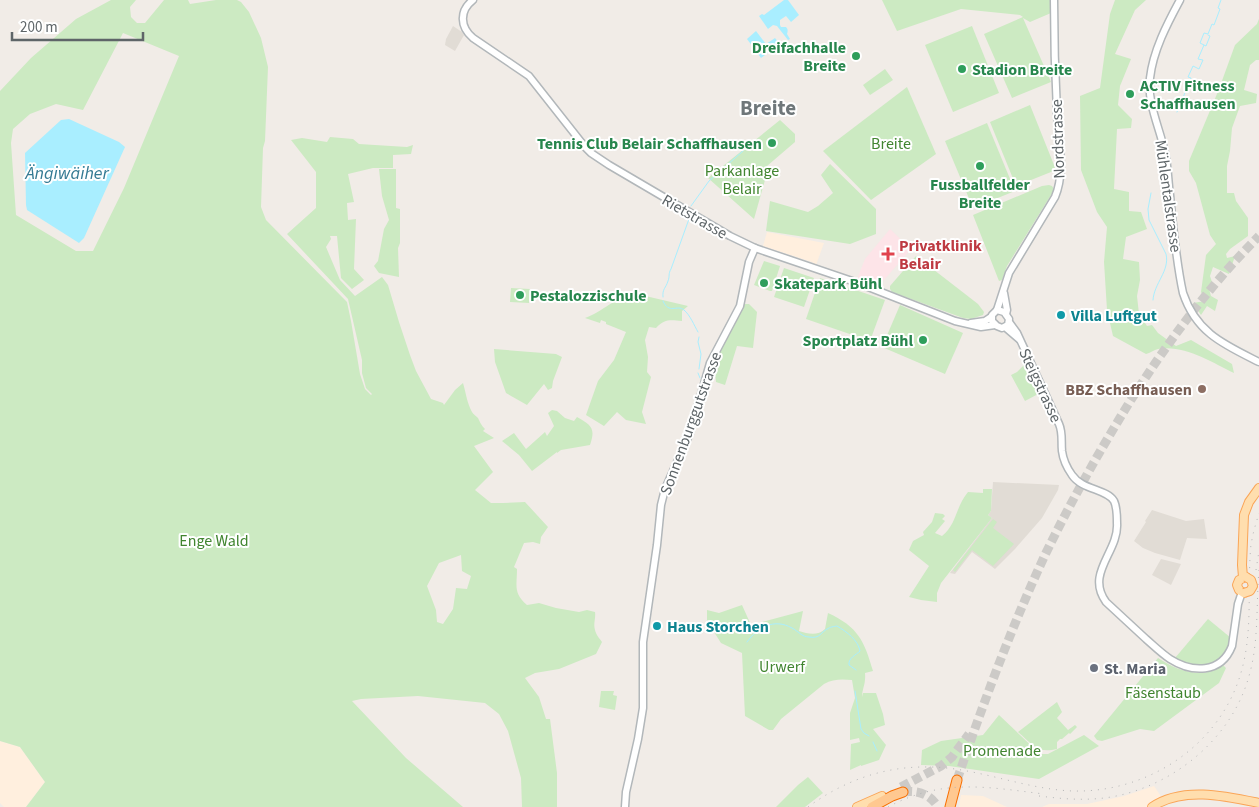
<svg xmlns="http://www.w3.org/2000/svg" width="1259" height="807" font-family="'Source Sans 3',sans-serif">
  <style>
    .commercial { fill: #ffefde }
    .education { fill: #e1dcd5 }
    .medical { fill: #fde4e8 }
    .green { fill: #cceac2; fill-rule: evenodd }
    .water { fill: #a9eeff }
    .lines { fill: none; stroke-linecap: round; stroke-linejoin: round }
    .stream { stroke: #a9eeff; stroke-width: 1 }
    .highway-tunnel { stroke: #cccac7; stroke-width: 9; stroke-dasharray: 9 4.5; stroke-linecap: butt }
    .minor-casing { stroke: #b2b7ba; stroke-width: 9 }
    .major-casing { stroke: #faa557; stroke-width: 10 }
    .highway-casing { stroke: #f86e00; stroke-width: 11 }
    .minor { stroke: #fff; stroke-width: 6 }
    .major { stroke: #ffdeae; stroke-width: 8 }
    .highway { stroke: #ffc890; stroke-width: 9 }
    .rail { stroke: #b5b6b7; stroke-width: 1; stroke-dasharray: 1 6; stroke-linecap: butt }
    .major-bridge-casing { stroke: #faa557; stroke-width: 10; stroke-linecap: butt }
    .major-bridge { stroke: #ffdeae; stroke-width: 8 }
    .leisure-dot { fill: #2e9e5b; stroke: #fff; stroke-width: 2 }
    .health-dot { fill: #e0444e; stroke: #fff; stroke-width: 2 }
    .culture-dot { fill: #0f9aa8; stroke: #fff; stroke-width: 2 }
    .education-dot { fill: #8d6e63; stroke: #fff; stroke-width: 2 }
    .worship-dot { fill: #6b7280; stroke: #fff; stroke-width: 2 }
    .labels { text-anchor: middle; stroke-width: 4; stroke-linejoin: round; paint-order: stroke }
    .leisure-label { font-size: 16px; font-weight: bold; fill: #27864d; stroke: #fff; text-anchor: start }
    .street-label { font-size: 16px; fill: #5e6568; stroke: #fff }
    .park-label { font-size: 16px; fill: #418530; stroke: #fff }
    .health-label { font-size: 16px; font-weight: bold; fill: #be3a42; stroke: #fff; text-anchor: start }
    .culture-label { font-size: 16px; font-weight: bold; fill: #0d838f; stroke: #fff; text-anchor: start }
    .education-label { font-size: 16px; font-weight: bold; fill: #785e54; stroke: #fff; text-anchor: end }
    .worship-label { font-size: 16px; font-weight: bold; fill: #5b616d; stroke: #fff; text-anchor: start }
    .water-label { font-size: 18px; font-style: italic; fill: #347a93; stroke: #fff }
    .district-label { font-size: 21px; font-weight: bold; fill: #6f777a; stroke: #fff }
  </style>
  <rect width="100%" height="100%" fill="#f1ece7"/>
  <g class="commercial">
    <polygon points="767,232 824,243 816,265 812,262 763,246"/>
    <polygon points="0,741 20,747 45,782 26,807 4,807 0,803"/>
    <polygon points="1154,786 1161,796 1155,803 1149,807 1042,807 1049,804 1087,804 1124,796"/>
    <polygon points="961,795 983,796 1007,807 959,807"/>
  </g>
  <g class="education">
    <polygon points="453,26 462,32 464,35 455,51 445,45 446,39"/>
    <polygon points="993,482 1059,485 1058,490 1042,518 1015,549 995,569 972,552 955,574 950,573 992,518 988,515 991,511"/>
    <polygon points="1152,510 1186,521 1204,519 1207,539 1187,538 1180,560 1155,553 1143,548 1134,541 1146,522 1145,521"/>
    <polygon points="1161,559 1181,564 1171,585 1152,575"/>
  </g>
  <polygon class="medical" points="890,229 911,249 878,287 857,279 865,259"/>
  <g class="green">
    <path d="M111,0H136L130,7L131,17L137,23H145L164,0H188L190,4L216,0H237L241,2L249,12L261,38L268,67L265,141L263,148L261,207L266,220L347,302L351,321L360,374L365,389L371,395L372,394L366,388L362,373V360L348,299L287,234L316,208V172L291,140L302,138L327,142L330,137L353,139L359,144L407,147L413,145L411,154L393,155V168H373L348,174L354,202L347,203L348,220L356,219L354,269L364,280L352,289L341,278L337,236H330L331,239L326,247L340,280L355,296L382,277L388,285L399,322L410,355L416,371L431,399L443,403L444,405L455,390L463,383C466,393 467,403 472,412C473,414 476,416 478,418C480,422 481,425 485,429L483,431L494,438L474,446L493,472L475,490L491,503H503L525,502L548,527L541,537L540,544L533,542L524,543L514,567L517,569C517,586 513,593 527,605L539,603L556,608L579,612L587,610L595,612C596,618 593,624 595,630C596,635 600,639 602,642L596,654L559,669L535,673L525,678L539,697L546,719H550L557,773V807H522L521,778L508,731L499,714L485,703L418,696L361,699L352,701L406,758L463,807H26L45,782L20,747L0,741V91L31,58L76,19ZM123,33L179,56L124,188L93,251H76L16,215L11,143L13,129L30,114L56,104L83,110ZM461,555L462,571L471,576L467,589L456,588L453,609L443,624L437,622L436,610L427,586L439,563Z"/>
    <polygon points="882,0 1051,0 1051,13 1030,22 1023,18 1051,82 1012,98 984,34 1023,17 1020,15 961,9 897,31"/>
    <path d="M1115,0H1146L1135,10L1115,54L1131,59L1120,86L1118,105L1132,119L1131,128L1117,129L1114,189L1129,192V211L1141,212L1147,229L1126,237L1123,259L1139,262L1140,280L1137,296L1139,314L1147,326L1152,325L1158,333L1176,346L1191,340L1232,364L1234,373C1212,362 1183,344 1158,349C1154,350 1150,353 1146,354L1113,336L1107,310L1104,262L1107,227L1097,212L1081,170L1080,96L1100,88L1110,14Z"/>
    <polygon points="1259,19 1259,60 1256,60 1250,65 1244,90 1257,94 1256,103 1240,106 1232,128 1230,151 1227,166 1227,193 1234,193 1236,201 1248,218 1248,236 1230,249 1226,254 1227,258 1235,256 1229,274 1213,267 1210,276 1212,282 1209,289 1211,296 1218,300 1215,311 1207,306 1201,315 1193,303 1205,301 1201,292 1206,255 1216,244 1210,235 1196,183 1189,171 1189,161 1219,89 1235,45 1257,24"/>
    <polygon points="972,26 999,93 953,112 925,45"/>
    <polygon points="885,69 893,80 870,95 863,85"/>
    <polygon points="907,87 936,154 871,200 823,151"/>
    <polygon points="1030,105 1056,170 1016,186 990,122"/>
    <polygon points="780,120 795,134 795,142 767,166 769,169 765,180 754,219 708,178"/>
    <polygon points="987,123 1015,191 973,208 945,141"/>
    <polygon points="830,164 876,209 876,234 850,244 766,231 770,201 808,212 818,206 833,193 821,175"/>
    <polygon points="379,169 396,169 396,208 400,209 400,243 398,248 399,277 379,273 374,266 378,261 384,229 389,220 382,196"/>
    <polygon points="1049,185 1052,186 1054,189 1051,195 1007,266 1002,280 999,281 973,215 1042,186"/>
    <polygon points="916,256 978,304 984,312 983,315 971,319 963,318 892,292 890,289 890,286"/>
    <polygon points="764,261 780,266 772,291 770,291 754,285"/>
    <polygon points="784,268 814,278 804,307 774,297"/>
    <polygon points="820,278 885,300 870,341 806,319"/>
    <polygon points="511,288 530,289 529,303 510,302"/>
    <path d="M637,294L688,306L682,311V321C669,320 665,319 656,328L649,327L645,340L648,357L647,372L651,377L642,412L646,424L626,420L617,412L604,426L586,415L598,381L614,360L626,332L606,324V322L601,320L600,323L585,318C603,312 615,296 637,294Z"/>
    <polygon points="744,304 749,304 757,312 753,348 737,346 725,385 716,382 714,362"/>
    <polygon points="900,305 963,333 945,374 882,347"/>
    <polygon points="494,349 556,354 562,357 553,381 552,388 548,390 544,384 527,405 506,393 495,362"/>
    <polygon points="1026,363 1040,393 1025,401 1011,375 1017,372"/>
    <path d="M552,410L557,411L565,418L574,421L577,417C591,425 596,428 590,445L561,450L557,453V452L532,471L519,455L502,441L514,433L526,449L545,432L547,436L554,426L548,413Z"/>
    <path d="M983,489H992L991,511L988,515L992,518L941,583L937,593V602L921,600L909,597L929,566L909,550L913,541L924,535L923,532L932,522L935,513L943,514L945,516L942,519L945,521L935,533L942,536C957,524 955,508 968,492L983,493Z"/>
    <polygon points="993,519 997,522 993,528 1014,544 993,566 972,550 955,572 953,570"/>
    <path d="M742,605L751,625L803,611L799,631C808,634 818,636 825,629L828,613C858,627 864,640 873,671L865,673C866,684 862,689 862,697L863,693H876L883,714L885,725L873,729L886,745L879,760L861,766V765L850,770L851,744L860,742L859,738L850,740V713L855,698L852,680C841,679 833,679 824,684L781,719L773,730H769L745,716L742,653L721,643L707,621V610L719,613Z"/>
    <path d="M1208,619L1231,638C1227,659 1210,669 1190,664C1184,662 1179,660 1175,658Z"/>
    <path d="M1158,658C1173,668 1194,677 1212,671C1216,669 1219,667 1223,665L1226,668L1219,683L1154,731L1140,729L1102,741L1097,740L1094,736Z"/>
    <polygon points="601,691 614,691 613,695 617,696 615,710 599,707"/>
    <path d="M1057,702L1062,712L1057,718L1068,730L1075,725L1077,727L1070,734L1069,733L1062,739H1060L1057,742V749C1037,754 1032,744 1018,732Z"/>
    <polygon points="999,715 1040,754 1048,754 1084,735 1099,746 1039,779 949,766 921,765 922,750 941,741 983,735"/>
    <polygon points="808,777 823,793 805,807 776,807 798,785"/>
  </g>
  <g class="water">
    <path d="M784,0H788L799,15L791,22L786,16L780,20V25L781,27H786C788,29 788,31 787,34L790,39L788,40L777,26L773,25L768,29L759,16L762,14L764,15Z"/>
    <polygon points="756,31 766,44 775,38 780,44 761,58 747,39"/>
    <polygon points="69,119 119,142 125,147 84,238 79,243 27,210 26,205 25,153 61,120"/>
  </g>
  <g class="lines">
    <g class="stream">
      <polyline points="1204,45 1206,46 1210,36 1208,35"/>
      <polyline points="1177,112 1180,106 1181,106 1184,101 1182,100 1191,78 1188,77 1193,66 1199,69 1203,60 1198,59 1204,45 1200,43 1204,33 1208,34 1212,24 1214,25 1220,9 1218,8 1221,0"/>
      <path d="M1151,193L1148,209L1149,220L1166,254C1170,271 1154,283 1153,300"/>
      <polyline points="691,206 709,181 743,151"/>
      <path d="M663,297C662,289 666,288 668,281C670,276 668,274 671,269L689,219"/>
      <path d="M663,301C669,315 677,304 684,310C690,315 694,325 698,332"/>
      <polyline points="699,337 698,342 701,354 699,369"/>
      <polyline points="698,373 700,378"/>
      <path d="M747,642C758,627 774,618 792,628C798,631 802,637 809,637C821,639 820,632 829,628C830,627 837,626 837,626C847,632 858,640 860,651C856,655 848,658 849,665L856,670"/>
      <polyline points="855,691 861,729 864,733 869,736"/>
      <polyline points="873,742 877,751"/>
    </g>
    <g class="highway-tunnel">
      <path d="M957,780C983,704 1011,628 1045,555C1070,503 1099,452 1129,403C1167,343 1209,286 1259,236"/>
      <polyline points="901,787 941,766 952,757 969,734"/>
      <path d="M903,792C918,790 930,794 938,807"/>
    </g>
    <defs>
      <g id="minor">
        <path d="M473,0C459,11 460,27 473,38L529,76L585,147L591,153L609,165L730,236L755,248L858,283L955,321L981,327L995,325"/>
        <path d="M1180,0C1167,24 1153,51 1150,78C1147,104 1160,128 1165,153C1168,166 1168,181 1170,195C1173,227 1176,261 1183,293C1196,333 1225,345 1259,362"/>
        <polyline points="1004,293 1007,310 1006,314"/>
        <path d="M997,310L1009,273L1055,197C1066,171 1058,140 1057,112C1055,75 1054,37 1054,0"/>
        <polygon points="997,310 1004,312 1009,319 1008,325 1002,328 997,326 992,321 992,315"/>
        <path d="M1009,322L1017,333L1059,424C1063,433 1061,441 1062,451C1063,459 1067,468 1072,475C1082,490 1107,489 1114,501C1117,507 1117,516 1117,523C1119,552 1085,573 1106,602C1119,614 1133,627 1146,639C1154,646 1161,653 1170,659C1192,673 1221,674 1232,646L1238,604L1242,592"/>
        <polyline points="971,323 985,321 991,317"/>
        <polyline points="1005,327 1019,339"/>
        <polyline points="625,807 626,792 638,739 643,708 643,642 657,545 661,505 665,489 690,433 710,363 740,306 749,262 755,248"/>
      </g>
      <g id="major">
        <polyline points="1243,577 1242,565 1244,515 1249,502 1259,488"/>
        <polyline points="1244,593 1239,590 1237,585 1239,580 1246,577"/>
        <polyline points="857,807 882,796"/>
        <path d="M1152,807C1182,786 1226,796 1259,803"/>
      </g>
      <g id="highway">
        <polyline points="872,807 892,796 903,792"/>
        <polyline points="950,807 957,780"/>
      </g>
    </defs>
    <use href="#minor" class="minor-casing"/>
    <use href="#major" class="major-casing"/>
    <use href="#highway" class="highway-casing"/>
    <use href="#minor" class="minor"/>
    <use href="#major" class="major"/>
    <use href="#highway" class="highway"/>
    <g class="rail">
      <polyline points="1256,570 1259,551"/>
      <path d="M1039,796C1063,799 1087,801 1111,797C1174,786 1232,738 1249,676C1259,642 1256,605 1259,570"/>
      <path d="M808,807C842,782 881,767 924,767C970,766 1013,785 1059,790C1139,799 1221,749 1242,669C1253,629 1247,586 1251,544L1254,530L1259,513"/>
      <path d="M888,807C942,778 987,787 1044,794"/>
    </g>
    <defs>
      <polyline id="major-bridge" points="1244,593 1250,591 1253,586 1251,580 1246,577"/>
    </defs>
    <use href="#major-bridge" class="major-bridge-casing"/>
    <use href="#major-bridge" class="major-bridge"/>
  </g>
  <g class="leisure-dot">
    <circle cx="856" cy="56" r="5"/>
    <circle cx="962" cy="69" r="5"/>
    <circle cx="1130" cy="94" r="5"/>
    <circle cx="772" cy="143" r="5"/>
    <circle cx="980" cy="166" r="5"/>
    <circle cx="764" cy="283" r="5"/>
    <circle cx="520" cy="295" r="5"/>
    <circle cx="923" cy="340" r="5"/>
  </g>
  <path class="health-dot" d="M885.5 246.5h5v5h5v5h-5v5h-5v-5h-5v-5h5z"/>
  <g class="culture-dot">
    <circle cx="1061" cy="315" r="5"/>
    <circle cx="657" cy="626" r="5"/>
  </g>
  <circle class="education-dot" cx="1202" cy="389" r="5"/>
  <circle class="worship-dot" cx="1094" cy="668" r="5"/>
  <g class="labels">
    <g class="leisure-label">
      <text x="846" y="53" text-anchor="end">Dreifachhalle<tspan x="846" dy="18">Breite</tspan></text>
      <text x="972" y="75">Stadion Breite</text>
      <text x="1140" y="91">ACTIV Fitness<tspan x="1140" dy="18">Schaffhausen</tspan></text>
      <text x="762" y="149" text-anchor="end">Tennis Club Belair Schaffhausen</text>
      <text x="980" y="190" text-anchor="middle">Fussballfelder<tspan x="980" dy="18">Breite</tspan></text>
      <text x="774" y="289">Skatepark Bühl</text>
      <text x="530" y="301">Pestalozzischule</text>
      <text x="913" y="346" text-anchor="end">Sportplatz Bühl</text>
    </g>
    <g class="street-label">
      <text transform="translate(1057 139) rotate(-92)" y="6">Nordstrasse</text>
      <text transform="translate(1169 196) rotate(82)" y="6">Mühlentalstrasse</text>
      <text transform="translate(695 216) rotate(30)" y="6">Rietstrasse</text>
      <text transform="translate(1041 385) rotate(65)" y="6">Steigstrasse</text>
      <text transform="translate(690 423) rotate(-70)" y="6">Sonnenburggutstrasse</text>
    </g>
    <g class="park-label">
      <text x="891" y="149">Breite</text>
      <text x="742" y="176">Parkanlage<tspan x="742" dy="18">Belair</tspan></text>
      <text x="214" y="546">Enge Wald</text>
      <text x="782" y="672">Urwerf</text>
      <text x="1163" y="698">Fäsenstaub</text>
      <text x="1002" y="756">Promenade</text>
    </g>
    <g class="health-label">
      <text x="899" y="251">Privatklinik<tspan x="899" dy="18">Belair</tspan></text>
    </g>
    <g class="culture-label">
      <text x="1071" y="321">Villa Luftgut</text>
      <text x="667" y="632">Haus Storchen</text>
    </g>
    <g class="education-label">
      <text x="1192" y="395">BBZ Schaffhausen</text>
    </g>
    <g class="worship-label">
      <text x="1104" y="674">St. Maria</text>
    </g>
    <g class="water-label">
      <text x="67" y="179">Ängiwäiher</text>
    </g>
    <g class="district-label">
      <text x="768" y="115">Breite</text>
    </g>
  </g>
  <path d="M12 32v8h131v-8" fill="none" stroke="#5e6568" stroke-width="2.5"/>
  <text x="20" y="32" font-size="15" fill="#5e6568" stroke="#ffffff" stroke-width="4" paint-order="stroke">200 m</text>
</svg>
